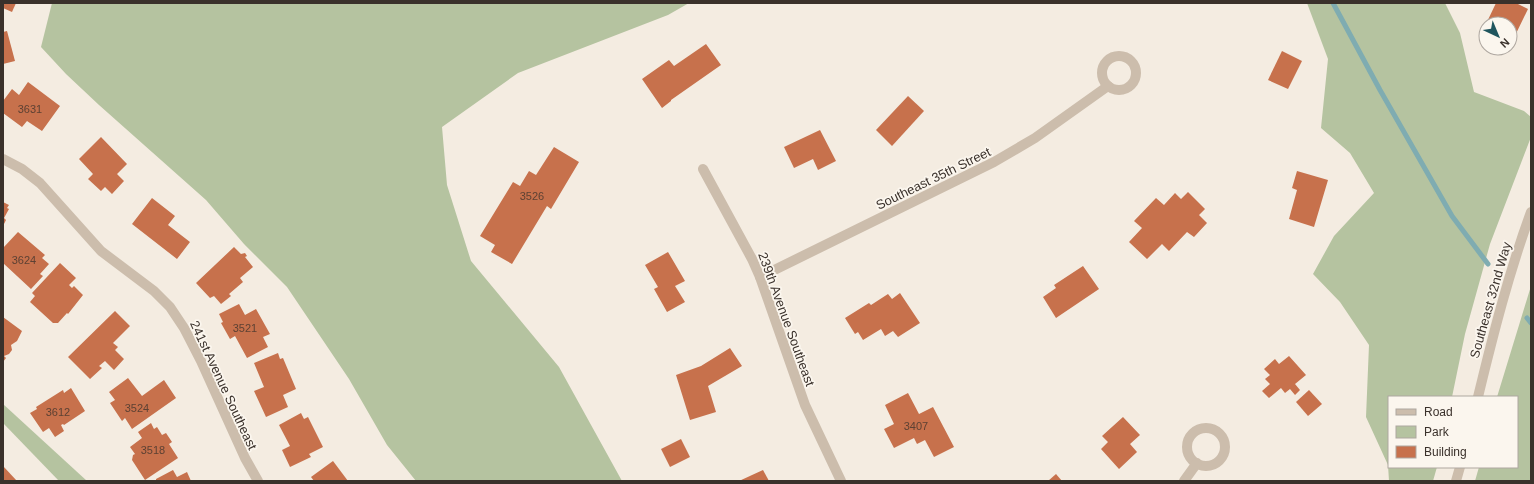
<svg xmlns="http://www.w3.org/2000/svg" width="1534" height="484" font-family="Arial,sans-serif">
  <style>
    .green { fill: #b5c3a0 }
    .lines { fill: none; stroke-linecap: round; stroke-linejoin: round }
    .stream { stroke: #7facb1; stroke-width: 5 }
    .building { fill: #c7714c }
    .minor { stroke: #ccbdac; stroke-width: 10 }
    .labels { text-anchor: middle; stroke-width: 3.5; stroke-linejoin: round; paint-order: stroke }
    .number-label { font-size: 11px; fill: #5d4133 }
    .street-label { font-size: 13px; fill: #3a312b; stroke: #fbf6ee }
  </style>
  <rect width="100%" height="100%" fill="#f4ece1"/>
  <g class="green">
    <polygon points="52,3 689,3 668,15 518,73 442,127 447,185 471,261 559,367 622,481 416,481 387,445 349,379 287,287 244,244 206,200 99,105 66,74 41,47"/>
    <polygon points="1307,3 1445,3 1460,33 1474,92 1524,111 1531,117 1531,137 1490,244 1465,334 1452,397 1389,397 1389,467 1437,467 1433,481 1389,481 1388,465 1366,417 1369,345 1340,302 1313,274 1334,236 1374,193 1350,153 1321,128 1328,59"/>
    <polygon points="1531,286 1531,481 1475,481 1479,467 1517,467 1517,397 1497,397"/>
    <polygon points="3,404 87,481 59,481 3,423"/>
  </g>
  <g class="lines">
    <g class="stream">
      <polyline points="1333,3 1380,90 1452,216 1488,264"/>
      <polyline points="1527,318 1531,323"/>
    </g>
  </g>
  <g class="building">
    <polygon points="3,3 16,3 12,12 3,8"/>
    <polygon points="1496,3 1516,3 1528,9 1510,46 1510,24 1486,24"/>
    <polygon points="1486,25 1486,41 1480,38"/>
    <polygon points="7,31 15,61 3,64 3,32"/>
    <polygon points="706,44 721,65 671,100 671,101 662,108 642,79 669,60 674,66"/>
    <polygon points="1282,51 1302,61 1288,89 1268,80"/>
    <polygon points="28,82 60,106 42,131 27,121 22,127 3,113 3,101 12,89 19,95"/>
    <polygon points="908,96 924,111 892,146 876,130"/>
    <polygon points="820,130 836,161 818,170 813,159 794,168 784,147"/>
    <polygon points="101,137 127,164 117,174 124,181 112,194 105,187 101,191 88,179 93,174 79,159"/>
    <polygon points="554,147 579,162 551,209 547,206 512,264 491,252 495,245 480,236 513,182 520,186 529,171 536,175"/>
    <polygon points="1297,171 1328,180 1314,227 1289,219 1297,190 1292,188"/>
    <polygon points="1188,192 1205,209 1199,215 1207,223 1194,237 1187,232 1169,251 1162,244 1147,259 1129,242 1142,228 1134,221 1156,198 1164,205 1175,193 1181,199"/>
    <polygon points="152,198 175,216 168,225 190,242 177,259 132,224"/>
    <polygon points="3,202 9,205 7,208 9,209 4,218 6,220 3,226"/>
    <polygon points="18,232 45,255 42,258 49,264 40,274 43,276 31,289 3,263 3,248"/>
    <polygon points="234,247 241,254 245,253 247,256 245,257 253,267 240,278 243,282 229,294 231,296 221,304 214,296 210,298 196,283"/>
    <polygon points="668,252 685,281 675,286 685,302 667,312 654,289 658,287 645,265"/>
    <polygon points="60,263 76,278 69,285 72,288 74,286 83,295 68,314 67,313 58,323 53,323 30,302 35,296 32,293"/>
    <polygon points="1083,266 1099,289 1056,318 1043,297 1056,288 1054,285"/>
    <polygon points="900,293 920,323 898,337 893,331 885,336 881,329 863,340 858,332 855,334 845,318 869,303 871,305 888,294 892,299"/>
    <polygon points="239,304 245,315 256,309 270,334 263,337 268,347 247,358 235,336 230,339 221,323 223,322 219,314"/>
    <polygon points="115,311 130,326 113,343 118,347 115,350 124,359 114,370 105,361 99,366 102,368 90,379 68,357"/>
    <polygon points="3,317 22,331 17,341 11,345 12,350 9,354 4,356 6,358 3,362"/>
    <polygon points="730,348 742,366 708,386 716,412 690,420 676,375 701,366"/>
    <polygon points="278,353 280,359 283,358 296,389 283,395 288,407 266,417 254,391 264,387 254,363"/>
    <polygon points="1289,356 1306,375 1295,384 1300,390 1295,395 1290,389 1285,393 1281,388 1269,398 1262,391 1270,384 1265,379 1270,375 1264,369 1275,359 1279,364"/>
    <polygon points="128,378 142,396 164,380 176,398 132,429 125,418 122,421 110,403 115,400 109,392"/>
    <polygon points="71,388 85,411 64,425 63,424 61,425 64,431 55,437 49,428 43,432 30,413 37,409 36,407 63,390 64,393"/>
    <polygon points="1309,390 1322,404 1308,416 1296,402"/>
    <polygon points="908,393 919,414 933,407 954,447 934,457 925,440 917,444 914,438 894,448 884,429 894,424 885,405"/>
    <polygon points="301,413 304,419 308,417 323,447 309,454 311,457 290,467 282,450 290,446 279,425"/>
    <polygon points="1123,417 1140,435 1130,444 1137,452 1119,469 1101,449 1108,442 1102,436"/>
    <polygon points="151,423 154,429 157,427 162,435 166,433 172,442 169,444 178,458 145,480 132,460 133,455 135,454 130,447 142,438 138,432"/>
    <polygon points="681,439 690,457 670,467 661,449"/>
    <polygon points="333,461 348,481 314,481 311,477"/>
    <polygon points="3,466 17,481 3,481"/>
    <polygon points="173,470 177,477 187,472 191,481 156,481 156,479"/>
    <polygon points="763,470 769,481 739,481"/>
    <polygon points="1056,474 1062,481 1048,481"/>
  </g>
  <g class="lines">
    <g class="minor">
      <circle cx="1119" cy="73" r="17"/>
      <polyline points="3,159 22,169 40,183 101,251 154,291 170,307 184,328 201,361 245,458 258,481"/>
      <polyline points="703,169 752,259 760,277 805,405 841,481"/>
      <polyline points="760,277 994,162 1035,138 1108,86"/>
      <path d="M1478,397C1493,335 1509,272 1531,212"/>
      <circle cx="1206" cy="447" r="19"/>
      <polyline points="1184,481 1197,463"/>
      <polyline points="1456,481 1460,467"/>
    </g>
  </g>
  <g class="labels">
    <g class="number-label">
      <text x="30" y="113">3631</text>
      <text x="532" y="200">3526</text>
      <text x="24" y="264">3624</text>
      <text x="245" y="332">3521</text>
      <text x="137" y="412">3524</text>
      <text x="58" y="416">3612</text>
      <text x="916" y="430">3407</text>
      <text x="153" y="454">3518</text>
    </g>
    <g class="street-label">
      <text transform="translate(933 178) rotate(-26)" y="5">Southeast 35th Street</text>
      <text transform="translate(1490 300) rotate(-74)" y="5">Southeast 32nd Way</text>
      <text transform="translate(787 319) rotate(70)" y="5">239th Avenue Southeast</text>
      <text transform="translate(224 385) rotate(65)" y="5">241st Avenue Southeast</text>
    </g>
  </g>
  <rect width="1534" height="484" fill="none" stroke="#3a312b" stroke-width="8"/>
  <rect x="1388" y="396" width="130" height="72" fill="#fbf6ee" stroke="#aea7a0"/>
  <rect x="1396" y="409" width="20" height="6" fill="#ccbdac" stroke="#aea7a0"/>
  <text x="1424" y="416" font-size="12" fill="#3a312b">Road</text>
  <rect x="1396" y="426" width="20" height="12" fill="#b5c3a0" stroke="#aea7a0"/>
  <text x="1424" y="436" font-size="12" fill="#3a312b">Park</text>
  <rect x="1396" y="446" width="20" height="12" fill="#c7714c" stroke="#aea7a0"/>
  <text x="1424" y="456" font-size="12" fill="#3a312b">Building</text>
  <g transform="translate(1498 36) rotate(136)"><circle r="19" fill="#fbf6ee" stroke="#aea7a0"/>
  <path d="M0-3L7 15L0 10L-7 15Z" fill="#1f555d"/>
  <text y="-6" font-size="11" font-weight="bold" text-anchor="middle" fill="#3a312b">N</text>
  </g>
</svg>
